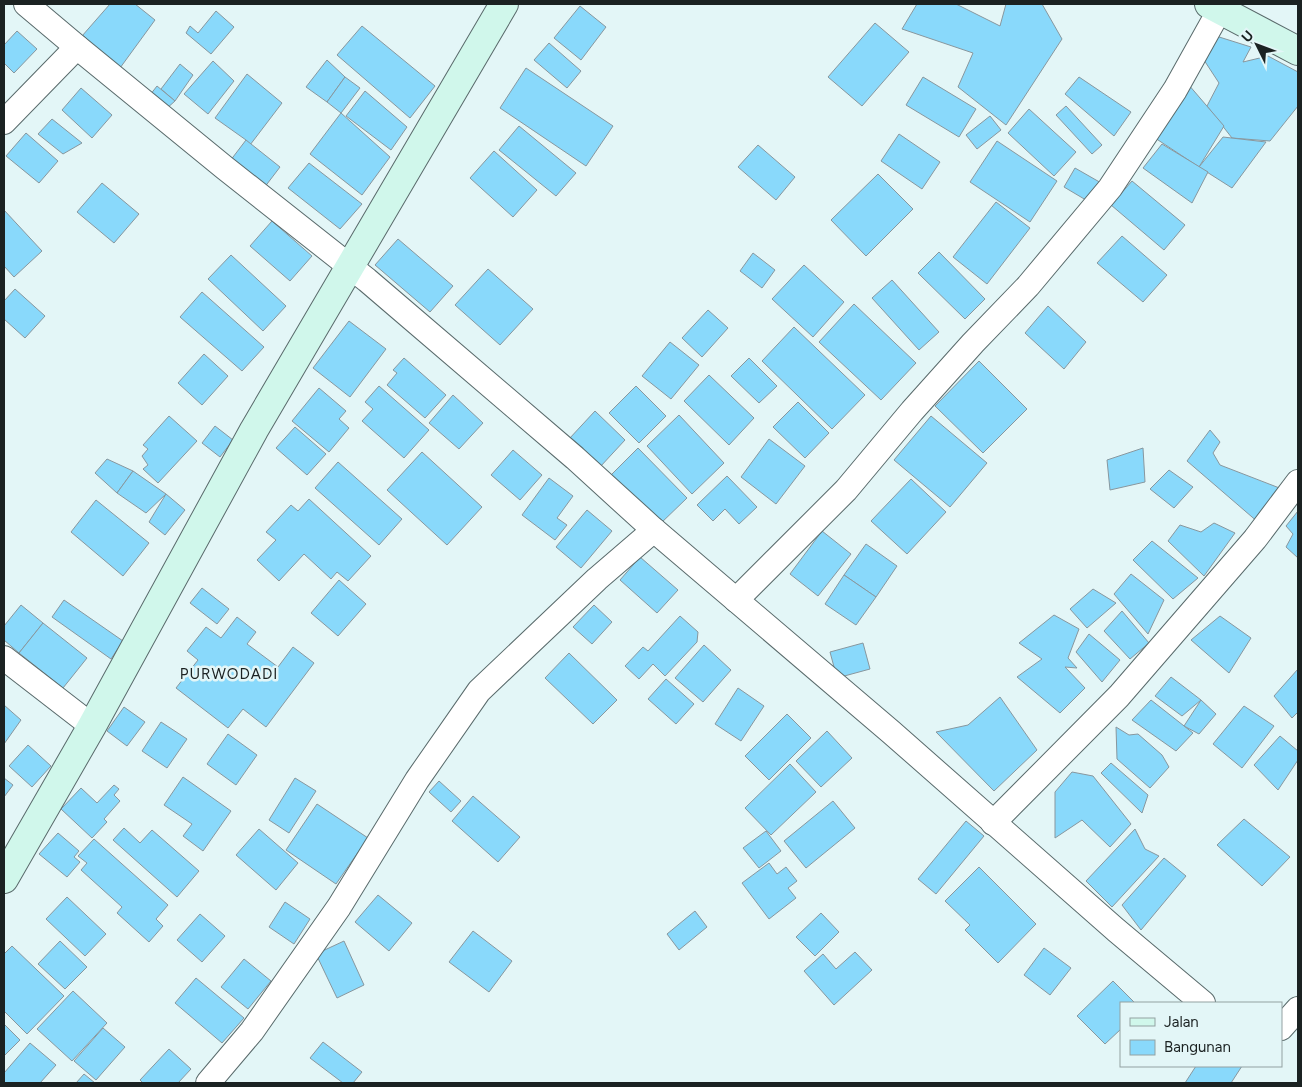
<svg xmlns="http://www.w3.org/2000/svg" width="1302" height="1087" font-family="Figtree,sans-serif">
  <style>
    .building { fill: #89d9fb; stroke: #88979e }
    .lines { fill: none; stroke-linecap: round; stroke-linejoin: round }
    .street-casing { stroke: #596a6b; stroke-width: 26 }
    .secondary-casing { stroke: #596a6b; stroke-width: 30 }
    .street { stroke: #fff; stroke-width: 24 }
    .secondary { stroke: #d0f7eb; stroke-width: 28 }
    .labels { text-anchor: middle; stroke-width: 5; stroke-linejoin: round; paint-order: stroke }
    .quarter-label { font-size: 15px; letter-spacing: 1px; fill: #1b2222; stroke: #e3f6f7 }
  </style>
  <rect width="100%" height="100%" fill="#e3f6f7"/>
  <g class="building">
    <polygon points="110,4 135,4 155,20 120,68 82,36"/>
    <polygon points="917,4 956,4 1000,26 1006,4 1042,4 1062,39 1006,125 958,87 973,53 902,29"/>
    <polygon points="580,6 606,27 581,60 554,38"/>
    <polygon points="216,11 234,27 211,54 186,33 190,26 198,33"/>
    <polygon points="875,23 909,52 862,106 828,77"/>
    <polygon points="362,26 435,86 410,118 337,55"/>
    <polygon points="17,31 37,49 14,73 4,63 4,45"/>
    <polygon points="1216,36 1251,47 1243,62 1268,56 1298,72 1298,106 1270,141 1232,138 1207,106 1219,83 1202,57"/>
    <polygon points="549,43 581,71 567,88 534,60"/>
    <polygon points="327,60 345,77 327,102 306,87"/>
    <polygon points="213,61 234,81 208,114 184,94"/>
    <polygon points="180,64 193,75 175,101 161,89"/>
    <polygon points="526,68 613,126 586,166 500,108"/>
    <polygon points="247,74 282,103 250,145 246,140 215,118"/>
    <polygon points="345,77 360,88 341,113 327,102"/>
    <polygon points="923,77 976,109 959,137 906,105"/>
    <polygon points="1079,77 1131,112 1114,136 1065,94"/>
    <polygon points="1188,84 1224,126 1199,167 1152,136"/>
    <polygon points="157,86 175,101 166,109 150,95"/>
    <polygon points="81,88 112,115 92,138 62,110"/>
    <polygon points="365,91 407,127 391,150 346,116"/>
    <polygon points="1066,106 1102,145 1092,154 1056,115"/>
    <polygon points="1029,109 1076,152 1054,176 1008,133"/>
    <polygon points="341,113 390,157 362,195 310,154"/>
    <polygon points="990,116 1001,130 977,149 966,135"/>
    <polygon points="52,119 82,143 63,154 38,134"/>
    <polygon points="519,126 576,173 556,196 499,150"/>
    <polygon points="26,133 58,161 39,183 6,156"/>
    <polygon points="899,134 940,162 922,189 881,161"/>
    <polygon points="1223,137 1266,142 1232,188 1199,167"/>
    <polygon points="246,140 280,167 264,188 230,161"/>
    <polygon points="997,141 1057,181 1030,222 970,182"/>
    <polygon points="1162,144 1208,172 1192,203 1143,168"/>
    <polygon points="758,145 795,177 776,200 738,167"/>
    <polygon points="494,151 537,190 513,217 470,178"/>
    <polygon points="309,163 362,204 340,229 288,188"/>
    <polygon points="1075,168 1103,184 1091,203 1064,187"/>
    <polygon points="878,174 913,209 866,256 831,220"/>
    <polygon points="1132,181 1185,225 1164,250 1111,205"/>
    <polygon points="102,183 139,214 114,243 77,212"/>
    <polygon points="996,202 1030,228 987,284 953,257"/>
    <polygon points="4,210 42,251 14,277 4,266"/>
    <polygon points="272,221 312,256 290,281 250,246"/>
    <polygon points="1122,236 1167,275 1143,302 1097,263"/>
    <polygon points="398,239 453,286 430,312 375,265"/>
    <polygon points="939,252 985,299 965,319 918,273"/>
    <polygon points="753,253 775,270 762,288 740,271"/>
    <polygon points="231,255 286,306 263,331 208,279"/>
    <polygon points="804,265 844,302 813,337 772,299"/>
    <polygon points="488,269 533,309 500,345 455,305"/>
    <polygon points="892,280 939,332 919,350 872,298"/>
    <polygon points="15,289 45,316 25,338 4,319 4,301"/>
    <polygon points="202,292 264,347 242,371 180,317"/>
    <polygon points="854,304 916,363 881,400 819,342"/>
    <polygon points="1048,306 1086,342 1064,369 1025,333"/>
    <polygon points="708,310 728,328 702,357 682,338"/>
    <polygon points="349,321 386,349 350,397 313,368"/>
    <polygon points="794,327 865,395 832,429 762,361"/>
    <polygon points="670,342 699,365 671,399 642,376"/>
    <polygon points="204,354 228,376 202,405 178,383"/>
    <polygon points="404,358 446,395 425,418 387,385 397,373 393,370"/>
    <polygon points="749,358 777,386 759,403 731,376"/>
    <polygon points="979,361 1027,409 983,453 935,406"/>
    <polygon points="709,375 754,418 729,445 684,401"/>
    <polygon points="379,386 429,430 404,458 362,421 373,409 365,402"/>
    <polygon points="636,386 666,416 639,443 609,413"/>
    <polygon points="319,388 346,411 339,419 349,428 329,452 292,421"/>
    <polygon points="453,395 483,423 459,449 429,423"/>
    <polygon points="798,402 829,433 805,458 773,427"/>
    <polygon points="595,411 625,440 600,467 569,439"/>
    <polygon points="679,415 724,463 692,494 647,446"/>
    <polygon points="169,416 197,441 158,483 143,469 148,465 142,456 148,449 143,445"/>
    <polygon points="931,416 987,463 950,507 894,460"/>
    <polygon points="215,426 233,440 220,457 202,443"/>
    <polygon points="295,427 326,454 307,475 276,448"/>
    <polygon points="1210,430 1220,442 1213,453 1220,465 1282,489 1259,523 1187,461"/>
    <polygon points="769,439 805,466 776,504 741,477"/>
    <polygon points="638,448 687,498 659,525 611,475"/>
    <polygon points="1143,448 1145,482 1110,490 1107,460"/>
    <polygon points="513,450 542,475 520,500 491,475"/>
    <polygon points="422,452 482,507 447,545 387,490"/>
    <polygon points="107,459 133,471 117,493 95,473"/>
    <polygon points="338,462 402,519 379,545 315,488"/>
    <polygon points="1169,470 1193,487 1174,508 1150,489"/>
    <polygon points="133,471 166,494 146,513 117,493"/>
    <polygon points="727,476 757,507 739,524 725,509 713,521 697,505"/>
    <polygon points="549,478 573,496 557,518 567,525 555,540 522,515"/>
    <polygon points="911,479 946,512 907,554 871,521"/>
    <polygon points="166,494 185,510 165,535 149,522"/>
    <polygon points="309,499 371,556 348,581 337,572 331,579 304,554 279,581 257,560 276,540 266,532 291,505 298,511"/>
    <polygon points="96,500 149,543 123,576 71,532"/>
    <polygon points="587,510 612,531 581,568 556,547"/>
    <polygon points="1298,511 1298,558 1286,547 1293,534 1286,526"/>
    <polygon points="1214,523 1235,533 1204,576 1168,541 1180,525 1201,532"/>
    <polygon points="822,531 851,554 818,596 790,574"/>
    <polygon points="1152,541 1198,578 1173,599 1133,560"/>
    <polygon points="866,544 897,566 876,597 844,575"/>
    <polygon points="640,557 678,590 657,613 620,580"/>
    <polygon points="1131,574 1164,600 1148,634 1114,594"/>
    <polygon points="844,575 876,597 856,625 825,604"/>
    <polygon points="339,580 366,604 338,636 311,613"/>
    <polygon points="202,588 229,609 217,624 190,603"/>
    <polygon points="1093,589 1116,603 1087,628 1070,609"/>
    <polygon points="64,600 123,641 111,659 52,617"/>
    <polygon points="21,605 43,623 19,653 4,640 4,626"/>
    <polygon points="594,605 612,622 592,644 573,627"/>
    <polygon points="1122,611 1149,643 1130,659 1104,631"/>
    <polygon points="1054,615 1079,629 1068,658 1077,668 1065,667 1085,688 1060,713 1017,677 1042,659 1019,643"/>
    <polygon points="680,616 698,632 697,642 665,676 653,664 639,679 625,666 643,647 648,651"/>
    <polygon points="1220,616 1251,638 1229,673 1191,640"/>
    <polygon points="237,617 256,632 247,644 278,667 293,647 314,663 266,727 243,709 228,728 176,688 198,660 187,651 206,627 221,638"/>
    <polygon points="43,623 87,658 63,688 19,653"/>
    <polygon points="1089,634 1120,660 1102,682 1076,652"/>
    <polygon points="863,643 870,669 837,678 830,652"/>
    <polygon points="704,645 731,670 703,702 675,678"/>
    <polygon points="569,653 617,700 593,724 545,678"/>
    <polygon points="1298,669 1298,712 1292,718 1274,696"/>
    <polygon points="1171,677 1201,700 1182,716 1155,696"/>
    <polygon points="666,679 694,704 676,724 648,699"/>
    <polygon points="738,688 764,706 741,741 715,724"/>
    <polygon points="1000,697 1037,750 994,791 936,732 968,725"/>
    <polygon points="1151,700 1193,733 1176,751 1132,720"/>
    <polygon points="1201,700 1216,714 1199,734 1184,726"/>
    <polygon points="4,705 21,720 4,744"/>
    <polygon points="1244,706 1274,726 1242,768 1213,744"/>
    <polygon points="124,707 145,722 127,746 107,731"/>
    <polygon points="787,714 811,738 769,780 745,756"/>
    <polygon points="161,722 187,739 167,768 142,751"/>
    <polygon points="1116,727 1129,735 1138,734 1162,755 1169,767 1150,788 1117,759"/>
    <polygon points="827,731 852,758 821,787 796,761"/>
    <polygon points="228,734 257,755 236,785 207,764"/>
    <polygon points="1280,736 1298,751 1298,760 1278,790 1254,765"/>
    <polygon points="28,745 51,766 32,787 9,766"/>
    <polygon points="1111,763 1148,795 1142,813 1101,773"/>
    <polygon points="790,764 816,792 771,835 745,808"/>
    <polygon points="1072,772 1093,776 1131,824 1110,847 1082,820 1055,838 1055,792"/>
    <polygon points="183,777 231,811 203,851 183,836 192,824 164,805"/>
    <polygon points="4,778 13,785 4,797"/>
    <polygon points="295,778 316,791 289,833 269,820"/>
    <polygon points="439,781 461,801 451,812 429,792"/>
    <polygon points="114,785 119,789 114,795 120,801 104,819 107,822 92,838 61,809 81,788 97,803"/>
    <polygon points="473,796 520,837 498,862 452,821"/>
    <polygon points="833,801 855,828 806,868 784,841"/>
    <polygon points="317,804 368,838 336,884 286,850"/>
    <polygon points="1244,819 1290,857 1262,886 1217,845"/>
    <polygon points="966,821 984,836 936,894 918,879"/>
    <polygon points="124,828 140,843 152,830 199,871 177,897 113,840"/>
    <polygon points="259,829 298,863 276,890 236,855"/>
    <polygon points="1135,829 1145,849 1159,856 1112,907 1086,881"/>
    <polygon points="766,831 781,851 759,868 743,848"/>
    <polygon points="58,833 79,851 74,857 80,862 67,877 39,854"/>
    <polygon points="94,839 168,905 156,919 163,926 149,942 117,913 122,907 81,870 87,863 78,856"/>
    <polygon points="1164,858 1186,876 1141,930 1122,905"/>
    <polygon points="769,863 777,874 786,867 797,881 788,888 796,898 769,919 742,883"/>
    <polygon points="979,867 1036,924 998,963 965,930 970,925 945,901"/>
    <polygon points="378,895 412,923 389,951 355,922"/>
    <polygon points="67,897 106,934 85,956 46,919"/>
    <polygon points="285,902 310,919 294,944 269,927"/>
    <polygon points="695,911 707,927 679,950 667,934"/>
    <polygon points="821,913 839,932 815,956 796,937"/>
    <polygon points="200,914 225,936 202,962 177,940"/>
    <polygon points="473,931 512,961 489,992 449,962"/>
    <polygon points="60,941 87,967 65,989 38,964"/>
    <polygon points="344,941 364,985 337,998 316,954"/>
    <polygon points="12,946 64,996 27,1034 4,1011 4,954"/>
    <polygon points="1044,948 1071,968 1050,995 1024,975"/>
    <polygon points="855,952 872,970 834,1005 804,971 823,954 836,969"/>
    <polygon points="244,959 271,981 248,1009 221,987"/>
    <polygon points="196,978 244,1018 222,1043 175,1003"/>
    <polygon points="1113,981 1135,1003 1121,1003 1121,1029 1105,1044 1077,1016"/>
    <polygon points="73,991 107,1023 72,1061 37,1029"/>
    <polygon points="4,1024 20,1040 4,1056"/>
    <polygon points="103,1028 125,1047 96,1080 74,1061"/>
    <polygon points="323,1042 362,1072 353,1083 343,1083 310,1058"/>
    <polygon points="30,1043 56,1065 40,1083 4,1083 4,1073"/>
    <polygon points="169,1049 191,1069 178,1083 143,1083 140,1080"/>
    <polygon points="1196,1066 1242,1066 1231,1083 1185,1083"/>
    <polygon points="84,1074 95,1083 76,1083"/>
  </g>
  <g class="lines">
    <defs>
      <g id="street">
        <polyline points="26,4 77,47 225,168 367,280 575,458 654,530 891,732 1116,930 1203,1003"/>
        <polyline points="4,122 77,47"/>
        <polyline points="736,600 846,490 912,411 973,343 1028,286 1110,188 1175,90 1223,4"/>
        <polyline points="4,658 92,726"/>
        <polyline points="993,823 1119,696 1255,539 1298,482"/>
        <polyline points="1281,1028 1298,1009"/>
        <polyline points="208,1083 252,1031 339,907 417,780 479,691 597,579 654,530"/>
      </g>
      <g id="secondary">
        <polyline points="1209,4 1298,51"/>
        <polyline points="4,879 92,726 254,430 504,4"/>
      </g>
    </defs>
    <use href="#street" class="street-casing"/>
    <use href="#secondary" class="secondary-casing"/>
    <use href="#street" class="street"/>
    <use href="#secondary" class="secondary"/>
  </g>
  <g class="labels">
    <g class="quarter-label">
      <text x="229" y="679">PURWODADI</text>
    </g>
  </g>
  <rect width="1302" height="1087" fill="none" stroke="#1b2222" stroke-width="10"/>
  <rect x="1120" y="1002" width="162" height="65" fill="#e3f6f7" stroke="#93a1a2"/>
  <rect x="1130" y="1018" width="25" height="8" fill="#d0f7eb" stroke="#93a1a2"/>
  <text x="1164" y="1027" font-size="15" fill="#1b2222">Jalan</text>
  <rect x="1130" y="1040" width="25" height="15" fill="#89d9fb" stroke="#93a1a2"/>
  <text x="1164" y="1052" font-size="15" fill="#1b2222">Bangunan</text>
  <g transform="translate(1257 45) rotate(312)" stroke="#e3f6f7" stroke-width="4" paint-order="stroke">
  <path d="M0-4L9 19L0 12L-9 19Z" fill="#1b2222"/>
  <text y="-8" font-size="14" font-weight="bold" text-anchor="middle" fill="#1b2222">U</text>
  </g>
</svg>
